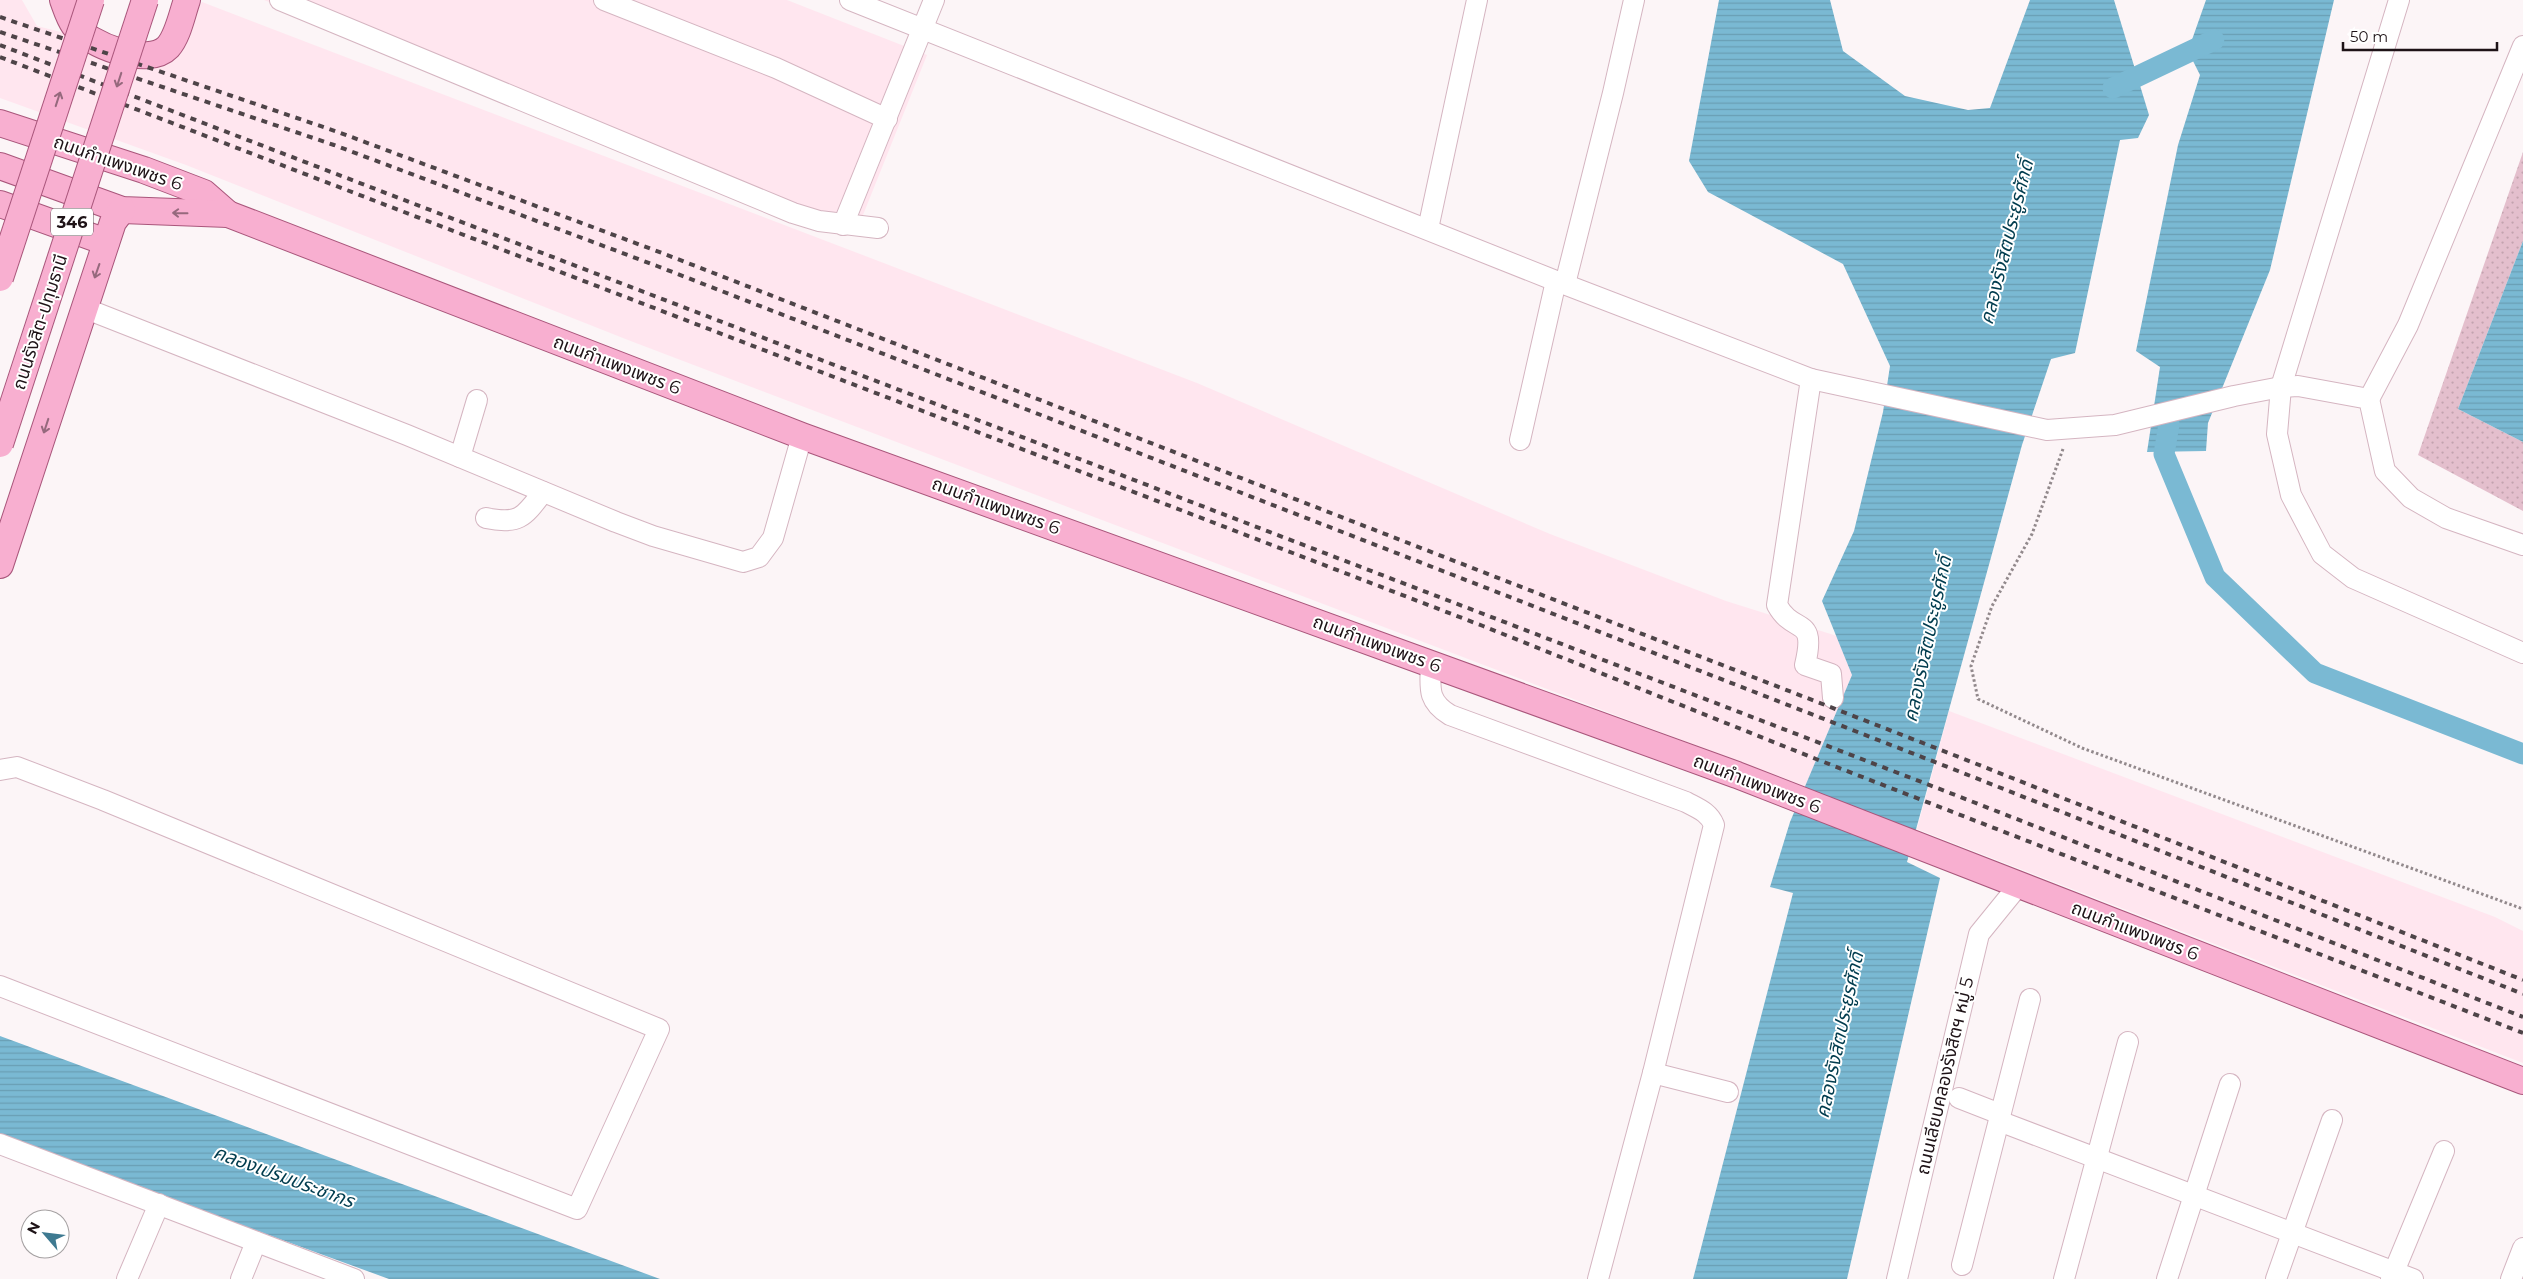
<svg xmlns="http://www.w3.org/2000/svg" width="2523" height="1279" font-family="Montserrat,'Noto Sans Thai',sans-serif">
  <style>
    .built { fill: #ffe6ef }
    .grass { fill: url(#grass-dots) }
    .water { fill: url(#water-rules) }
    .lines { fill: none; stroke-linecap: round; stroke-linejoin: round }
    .canal { stroke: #7ab9d3; stroke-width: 21 }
    .minor-casing { stroke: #d5b5c1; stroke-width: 22 }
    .major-casing { stroke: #a9567b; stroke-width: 28 }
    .path { stroke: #92898c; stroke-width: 3; stroke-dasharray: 2.5 2.5; stroke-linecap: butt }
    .minor { stroke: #fff; stroke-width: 20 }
    .major { stroke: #f8afd0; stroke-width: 26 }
    .rail { stroke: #4e4448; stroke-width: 4; stroke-dasharray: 6 6; stroke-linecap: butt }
    .major-bridge-casing { stroke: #a9567b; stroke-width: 28; stroke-linecap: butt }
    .major-bridge { stroke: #f8afd0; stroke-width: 26 }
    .oneway { stroke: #96697d }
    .labels { text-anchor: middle; stroke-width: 4; stroke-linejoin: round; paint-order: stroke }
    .shield { fill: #fff; stroke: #625a5d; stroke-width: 1 }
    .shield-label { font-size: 16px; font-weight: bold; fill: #1e1317 }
    .street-label { font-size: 18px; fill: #1e1317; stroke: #fff }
    .water-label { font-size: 19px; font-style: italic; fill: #013c4e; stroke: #fff }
  </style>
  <defs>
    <pattern id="grass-dots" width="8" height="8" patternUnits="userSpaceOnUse" patternTransform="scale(1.25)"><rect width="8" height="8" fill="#e4bfcd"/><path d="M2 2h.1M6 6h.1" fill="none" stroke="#c3a3af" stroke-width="1.8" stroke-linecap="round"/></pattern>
    <pattern id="water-rules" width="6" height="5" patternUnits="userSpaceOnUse" patternTransform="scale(1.25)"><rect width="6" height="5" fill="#7ab9d3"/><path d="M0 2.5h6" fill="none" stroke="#699eb4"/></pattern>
  </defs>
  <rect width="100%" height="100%" fill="#fcf5f7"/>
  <g class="built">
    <polygon points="0,0 22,0 37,26 169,59 202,2 1197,383 1550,534 1726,601 1837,636 1852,675 1805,787 628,340 186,165 0,98"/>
    <polygon points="264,0 787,0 927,55 855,235"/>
    <polygon points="1949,711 2495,917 2523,931 2523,1063 1917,829"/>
  </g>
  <polygon class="grass" points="2523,152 2523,241 2458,409 2523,442 2523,511 2418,455"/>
  <g class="water">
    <polygon points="1719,0 1830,0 1843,51 1905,96 1968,110 1990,108 2030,0 2114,0 2149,115 2138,138 2120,140 2075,353 2051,359 2022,445 1907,862 1940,878 1847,1279 1693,1279 1793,893 1770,887 1790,822 1852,675 1822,601 1854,531 1883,412 1890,366 1843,264 1708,192 1689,161"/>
    <polygon points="2206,0 2334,0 2270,270 2208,423 2206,451 2147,452 2160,367 2136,351 2178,145 2200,75 2188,51"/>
    <polygon points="2523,241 2523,442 2458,409"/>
    <polygon points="0,1036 660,1279 389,1279 0,1137"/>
  </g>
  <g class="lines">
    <g class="canal">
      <polyline points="2113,88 2214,40"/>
      <polyline points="2169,424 2164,454 2215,577 2315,673 2523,754"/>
    </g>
    <defs>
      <g id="minor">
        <polyline points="280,0 793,213 819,221 878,228"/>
        <polyline points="604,0 776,68 887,119"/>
        <polyline points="850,0 1556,281 1811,379 2047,430 2115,425 2234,396 2281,387 2298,386 2369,399 2385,471 2411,498 2446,518 2523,545"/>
        <polyline points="2399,0 2281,387 2277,434 2291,495 2322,554 2353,578 2523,653"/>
        <polyline points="843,225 934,0"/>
        <polyline points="1428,229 1477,0"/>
        <polyline points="1565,284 1613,93 1634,0"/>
        <polyline points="84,308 407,435 616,522 653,536 743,562 759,557 773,538 802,436"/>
        <path d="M1811,379L1777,605C1794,636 1817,614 1805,665L1831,674L1833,698"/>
        <polyline points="2369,399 2408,325 2523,46"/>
        <polyline points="1520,440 1556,281"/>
        <polyline points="460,457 477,400"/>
        <path d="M486,518C519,525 524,517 543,492"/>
        <path d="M1431,664C1430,688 1427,701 1450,715L1686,802C1697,808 1709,812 1714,825L1653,1073L1598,1279"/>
        <polyline points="0,770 17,767 103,800 659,1029 577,1209 0,986"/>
        <polyline points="1653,1073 1728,1092"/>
        <polyline points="1959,1098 2000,1114"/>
        <polyline points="1999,1121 2413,1279"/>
        <polyline points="0,1144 354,1279"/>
        <polyline points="1962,1265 2030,999"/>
        <polyline points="127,1279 159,1204"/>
        <polyline points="241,1279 256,1242"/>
        <polyline points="1897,1279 1979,934 2018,886"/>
        <polyline points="2064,1279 2128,1042"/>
        <polyline points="2167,1279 2230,1084"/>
        <polyline points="2276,1279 2332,1120"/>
        <polyline points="2391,1279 2444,1151"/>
        <polyline points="2511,1279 2523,1248"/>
      </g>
      <g id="major">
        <path d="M63,0C66,8 69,18 74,25C88,45 148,68 168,47C178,36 182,14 187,0"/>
        <polyline points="0,123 144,170 204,193 228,214"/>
        <polyline points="0,166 122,210 228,214 802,436 1737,775 2523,1081"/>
        <polyline points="0,204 106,242"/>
        <polyline points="0,565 113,222 122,210"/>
      </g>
    </defs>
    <use href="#minor" class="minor-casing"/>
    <use href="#major" class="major-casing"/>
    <polyline class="path" points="2063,449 2032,534 1992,606 1971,666 1978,699 2082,748 2523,909"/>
    <use href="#minor" class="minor"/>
    <use href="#major" class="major"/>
    <g class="rail">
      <polyline points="0,17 338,132 662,253 1964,759 2523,980"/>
      <polyline points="0,32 334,145 657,266 1958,771 2523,994"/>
      <polyline points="0,45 1945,791 2523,1017"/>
      <polyline points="0,57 1483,626 1816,759 2523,1033"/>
    </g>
    <defs>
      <g id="major-bridge">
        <polyline points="0,278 91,0"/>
        <polyline points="0,444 145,0"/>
      </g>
    </defs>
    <use href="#major-bridge" class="major-bridge-casing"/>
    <use href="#major-bridge" class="major-bridge"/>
  </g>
  <defs><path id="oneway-shaft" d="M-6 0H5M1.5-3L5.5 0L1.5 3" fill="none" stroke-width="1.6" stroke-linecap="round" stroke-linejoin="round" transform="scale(1.25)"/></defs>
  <g class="oneway">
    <use href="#oneway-shaft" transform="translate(119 80) rotate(108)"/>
    <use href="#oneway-shaft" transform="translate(58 99) rotate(-72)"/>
    <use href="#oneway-shaft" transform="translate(180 213) rotate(-179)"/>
    <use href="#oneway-shaft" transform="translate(97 271) rotate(109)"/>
    <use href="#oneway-shaft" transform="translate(46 426) rotate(108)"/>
  </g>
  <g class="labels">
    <rect class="shield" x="51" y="208.5" width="42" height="27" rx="4"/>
    <g class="shield-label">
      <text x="72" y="228">346</text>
    </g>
    <g class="street-label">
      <text transform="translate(118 163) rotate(19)" y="6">ถนนกำแพงเพชร 6</text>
      <text transform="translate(40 322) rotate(-72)" y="6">ถนนรังสิต-ปทุมธานี</text>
      <text transform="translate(617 365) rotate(21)" y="6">ถนนกำแพงเพชร 6</text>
      <text transform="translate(996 506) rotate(20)" y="6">ถนนกำแพงเพชร 6</text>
      <text transform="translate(1377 644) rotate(20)" y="6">ถนนกำแพงเพชร 6</text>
      <text transform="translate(1757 784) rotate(21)" y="6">ถนนกำแพงเพชร 6</text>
      <text transform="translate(2135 931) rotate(21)" y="6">ถนนกำแพงเพชร 6</text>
      <text transform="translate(1945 1076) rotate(-77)" y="6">ถนนเลียบคลองรังสิตฯ หมู่ 5</text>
    </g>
    <g class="water-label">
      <text transform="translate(2006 242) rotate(-76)" y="7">คลองรังสิตประยูรศักดิ์</text>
      <text transform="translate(1927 639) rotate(-78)" y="7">คลองรังสิตประยูรศักดิ์</text>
      <text transform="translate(1839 1035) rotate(-78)" y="7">คลองรังสิตประยูรศักดิ์</text>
      <text transform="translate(284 1176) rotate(20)" y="7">คลองเปรมประชากร</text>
    </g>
  </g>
  <g transform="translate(45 1234) rotate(298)"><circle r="24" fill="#ffffff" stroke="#a5a1a2"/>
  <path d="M0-4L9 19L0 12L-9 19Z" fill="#3e7a91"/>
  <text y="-8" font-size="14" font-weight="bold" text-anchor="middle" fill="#1e1317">N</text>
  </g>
  <path d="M2343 42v8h154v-8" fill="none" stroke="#1e1317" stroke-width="2.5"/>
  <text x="2350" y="42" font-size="15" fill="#1e1317" stroke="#ffffff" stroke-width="4" paint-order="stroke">50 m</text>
</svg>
